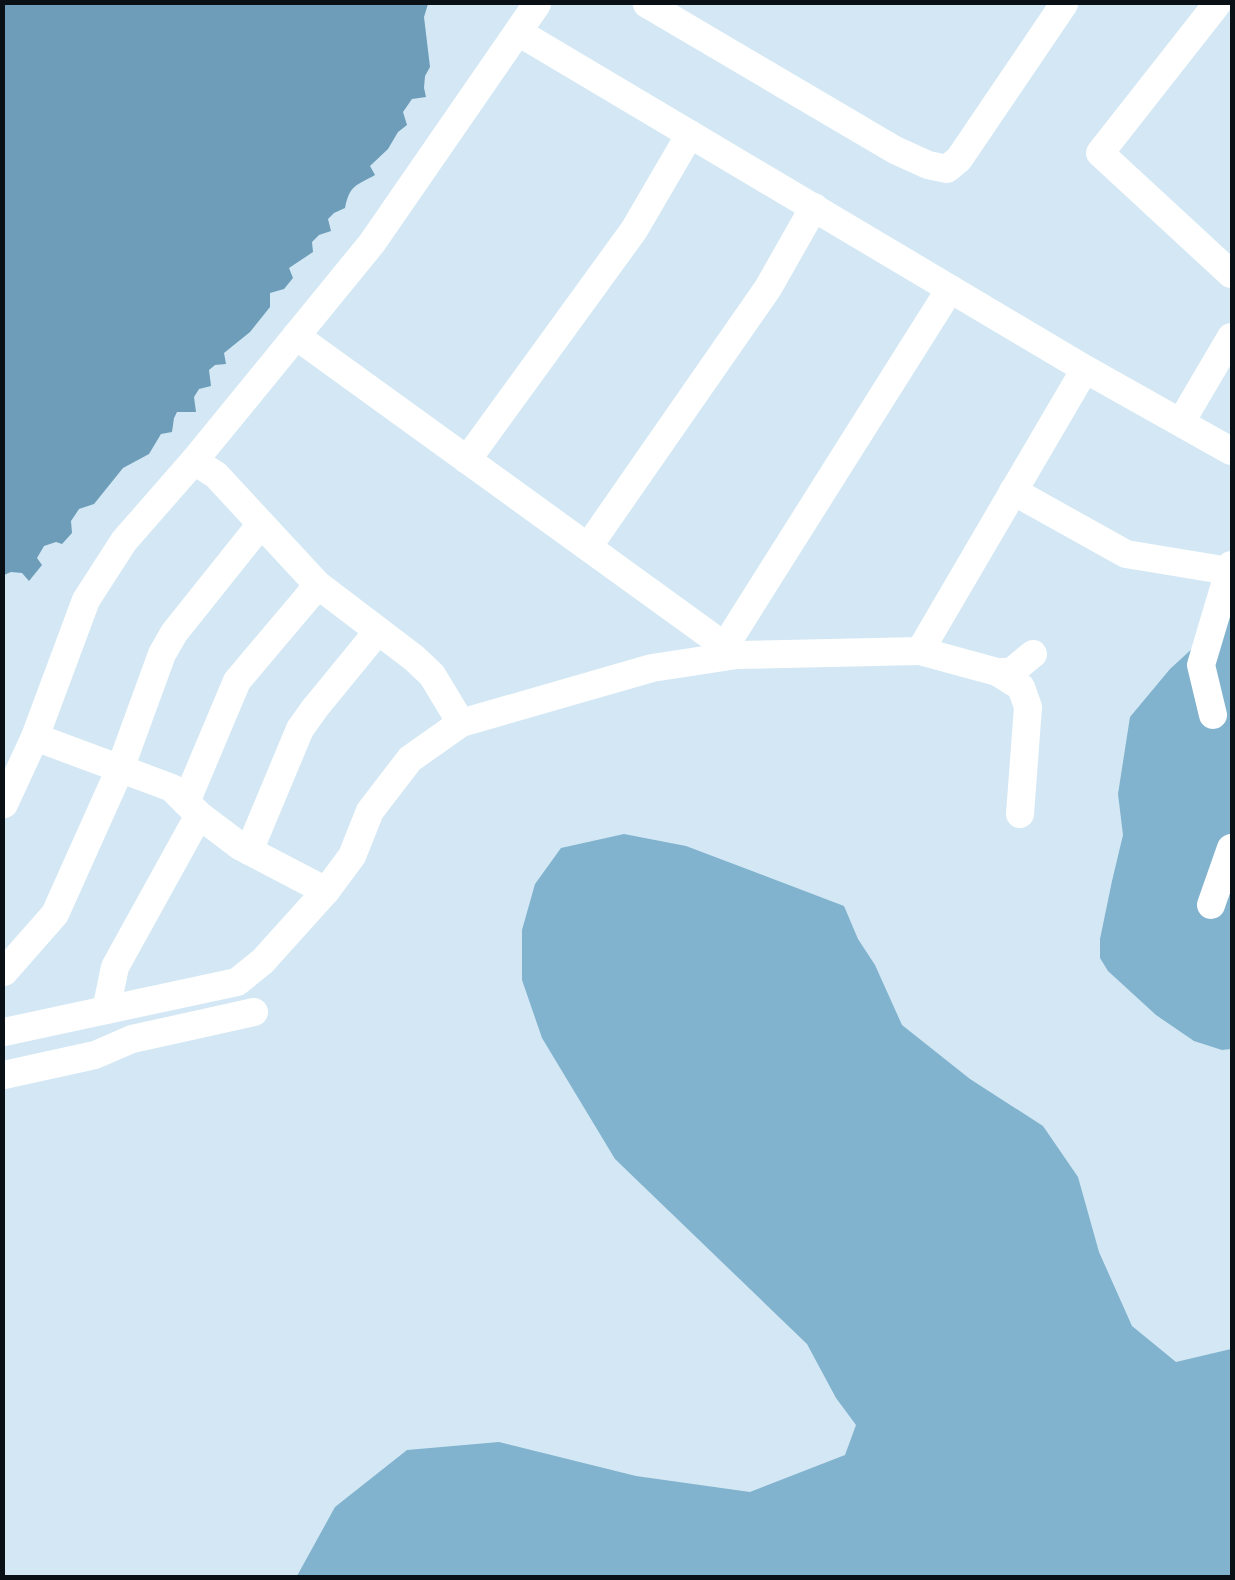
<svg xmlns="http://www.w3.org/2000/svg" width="1235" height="1580" font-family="Poppins,sans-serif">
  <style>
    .forest { fill: #81b2ce }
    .water { fill: #6d9db9 }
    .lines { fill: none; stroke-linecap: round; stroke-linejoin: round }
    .minor { stroke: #fff; stroke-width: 28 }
  </style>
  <rect width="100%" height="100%" fill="#d3e8f4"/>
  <g class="forest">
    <polygon points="1231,613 1231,1049 1222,1050 1194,1041 1156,1015 1108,971 1100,958 1100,939 1112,881 1123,835 1118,794 1130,717 1170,669"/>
    <polygon points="624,834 686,846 844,906 858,939 875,965 902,1025 970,1079 1043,1126 1078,1177 1099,1252 1132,1326 1176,1362 1231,1349 1231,1576 297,1576 335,1507 407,1450 499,1442 636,1476 750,1492 845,1455 856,1425 836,1398 807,1344 615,1159 542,1038 522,980 522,930 535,884 561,848"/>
  </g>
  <path class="water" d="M4,4H428L424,17L430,67L425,76L424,88L426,97L412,99L403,112L407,125L398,132L388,149L370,166L375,175C356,186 350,184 345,208L334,213L328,219L331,231L319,235L312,242L313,252L289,268L293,278L284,289L270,293V307L250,332L224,353L226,364L215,365L209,370L211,386L199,389L194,397L196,412H177L174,418L172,432L161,434L149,454L123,468L94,504L79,509L71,521L72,533L62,544L56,542L44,546L37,558L42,565L29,581L22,573L11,572L4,575Z"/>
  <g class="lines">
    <g class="minor">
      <polyline points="647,4 895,150 928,165 947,169 959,159 1064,4"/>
      <polyline points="1217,4 1100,153 1231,274"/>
      <polyline points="518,32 1085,369 1231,451"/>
      <polyline points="296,336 737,655"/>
      <polyline points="1181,422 1231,337"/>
      <polyline points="467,460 634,230 690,134"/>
      <polyline points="194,461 216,475 318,585 414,658 432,675 461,723"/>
      <polyline points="1013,491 1126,554 1229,571 1231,565"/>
      <polyline points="588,547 768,288 814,207"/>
      <polyline points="725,646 950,289"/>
      <polyline points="920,651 997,672 1011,672 1033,654"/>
      <polyline points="997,672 1021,687 1028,707 1020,814"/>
      <polyline points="1213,715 1201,665 1229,571"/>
      <polyline points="35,737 172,788 199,815 240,846 326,891 352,856 370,811 410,759 461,723 652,668 737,655 920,651 1085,369"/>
      <polyline points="186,802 237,681 318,585"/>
      <polyline points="4,804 35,737 86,600 124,541 194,461 372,243 537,4"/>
      <polyline points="249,851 300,729 315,708 378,631"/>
      <polyline points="1211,905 1231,848"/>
      <polyline points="4,972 55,914 120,769 162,654 174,633 261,524"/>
      <polyline points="106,1010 115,967 199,815"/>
      <polyline points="4,1032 237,982 263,961 326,891"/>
      <polyline points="4,1075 95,1055 132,1039 254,1012"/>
    </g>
  </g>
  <rect width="1235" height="1580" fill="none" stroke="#0a1116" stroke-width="10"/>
</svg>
